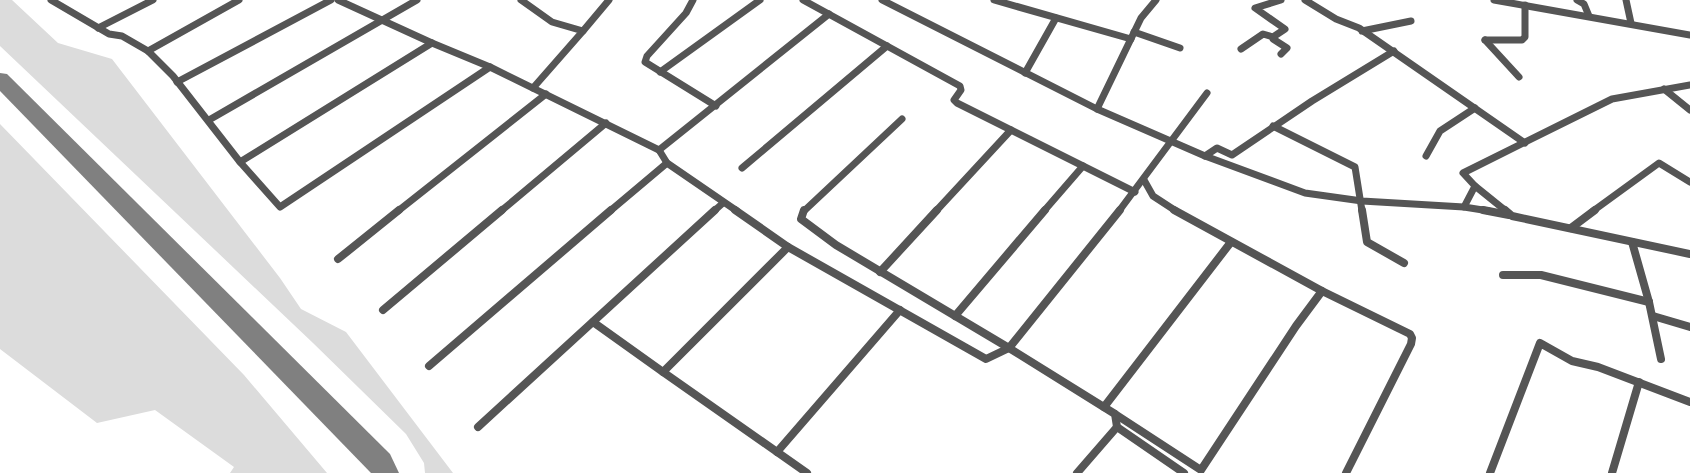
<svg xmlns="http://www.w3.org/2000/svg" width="1690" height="473" font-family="Inter,sans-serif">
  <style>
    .green { fill: #dcdcdc }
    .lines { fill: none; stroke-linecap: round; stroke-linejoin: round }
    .taxiway { fill: #808080; fill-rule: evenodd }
    .minor-far1 { stroke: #555; stroke-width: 7 }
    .minor { stroke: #555; stroke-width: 8 }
    .tertiary { stroke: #555; stroke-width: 7 }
  </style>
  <rect width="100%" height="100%" fill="#fff"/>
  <g class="green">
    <polygon points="0,0 12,0 58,43 112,59 280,278 301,309 346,332 453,473 425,473 424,463 406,434 313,343 0,46"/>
    <polygon points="0,124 244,375 327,473 230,473 234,467 155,410 97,423 0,349"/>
  </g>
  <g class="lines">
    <polygon class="taxiway" points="0,73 7,74 390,454 399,473 371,473 0,91"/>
    <g class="minor-far1">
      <polyline points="51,0 109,34 122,36 148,51 173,76 240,162 280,207 490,67"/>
      <polyline points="338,0 432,43 490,67 659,150 667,163 737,211"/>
      <polyline points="521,0 552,22 583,31 533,88"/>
      <polyline points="693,0 686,13 647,56 645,62 716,106"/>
      <polyline points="803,0 960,86 961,90 954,100 957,103 1135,192"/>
      <polyline points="994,0 1131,39"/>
      <polyline points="1305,0 1336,19 1359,28 1525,143"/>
      <polyline points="1494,0 1690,35"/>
      <polyline points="1577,0 1584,4 1589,16"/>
      <polyline points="1626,0 1631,23"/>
      <polyline points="98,28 153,0"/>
      <polyline points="583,31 609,0"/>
      <polyline points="1362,31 1411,21"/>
      <polyline points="1134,32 1180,48"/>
      <polyline points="1273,37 1273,39 1287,48 1281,54"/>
      <polyline points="1485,40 1522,40 1525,37 1525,5"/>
      <polyline points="1485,40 1519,77"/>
      <polyline points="1241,49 1263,34 1273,37 1285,29 1255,8 1281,0"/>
      <polyline points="148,51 239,0"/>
      <polyline points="660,72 760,0"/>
      <polyline points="1025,73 1056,18"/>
      <polyline points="177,82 331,0"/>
      <polyline points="1664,89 1690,110"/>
      <polyline points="1097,109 1141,18 1156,0"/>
      <polyline points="209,120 417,0"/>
      <polyline points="1273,126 1355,167 1362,211"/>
      <polyline points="659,150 829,14"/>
      <polyline points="1205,156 1217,148 1232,155 1312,101 1394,51"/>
      <polyline points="1426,156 1440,131 1475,108"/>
      <polyline points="240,162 432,43"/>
      <polyline points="742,168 887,46"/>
      <polyline points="1144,180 1153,196 1176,211"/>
      <polyline points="1475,186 1506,211"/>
      <polyline points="1464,207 1489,211"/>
      <polyline points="398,211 546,94"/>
      <polyline points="501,211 606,123"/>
      <polyline points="610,211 667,163"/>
      <polyline points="714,211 723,203"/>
      <polyline points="804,211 902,119"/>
      <polyline points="936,211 1011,130"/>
      <polyline points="1044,211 1083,166"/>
      <polyline points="1119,211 1207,93"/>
      <polyline points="1593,211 1659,163 1690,182"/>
    </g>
    <g class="minor">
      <polyline points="735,210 788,247 986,359 1009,348 1120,210"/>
      <polyline points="804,210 801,219 836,245 1009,348 1115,414 1117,427 1184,473"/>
      <polyline points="1174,210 1322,291 1410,334 1412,338 1411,344 1346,473"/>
      <polyline points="1362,210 1367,242 1404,263"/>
      <polyline points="1483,210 1509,215"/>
      <polyline points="1505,210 1512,216 1690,254"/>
      <polyline points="1571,228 1595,210"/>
      <polyline points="1632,242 1649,302 1661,359"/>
      <polyline points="788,247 663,372 807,473"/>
      <polyline points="338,259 399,210"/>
      <polyline points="880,272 937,210"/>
      <polyline points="1503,275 1541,275 1649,302"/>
      <polyline points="383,310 502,210"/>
      <polyline points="955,316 1045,210"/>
      <polyline points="1653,316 1690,327"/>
      <polyline points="593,322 663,372"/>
      <polyline points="429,366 611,210"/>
      <polyline points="1104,407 1231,242"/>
      <polyline points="1115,414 1201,470 1296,326 1322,291"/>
      <polyline points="478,427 715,210"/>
      <polyline points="777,452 900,310"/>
      <polyline points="1077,473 1117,427"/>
      <polyline points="1490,473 1540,343 1572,361 1598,367 1690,402"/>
      <polyline points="1612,473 1639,382"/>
    </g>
    <polyline class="tertiary" points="882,0 1097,109 1205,156 1305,193 1362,201 1464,207 1475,186 1463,173 1612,99 1690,85"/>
  </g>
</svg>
